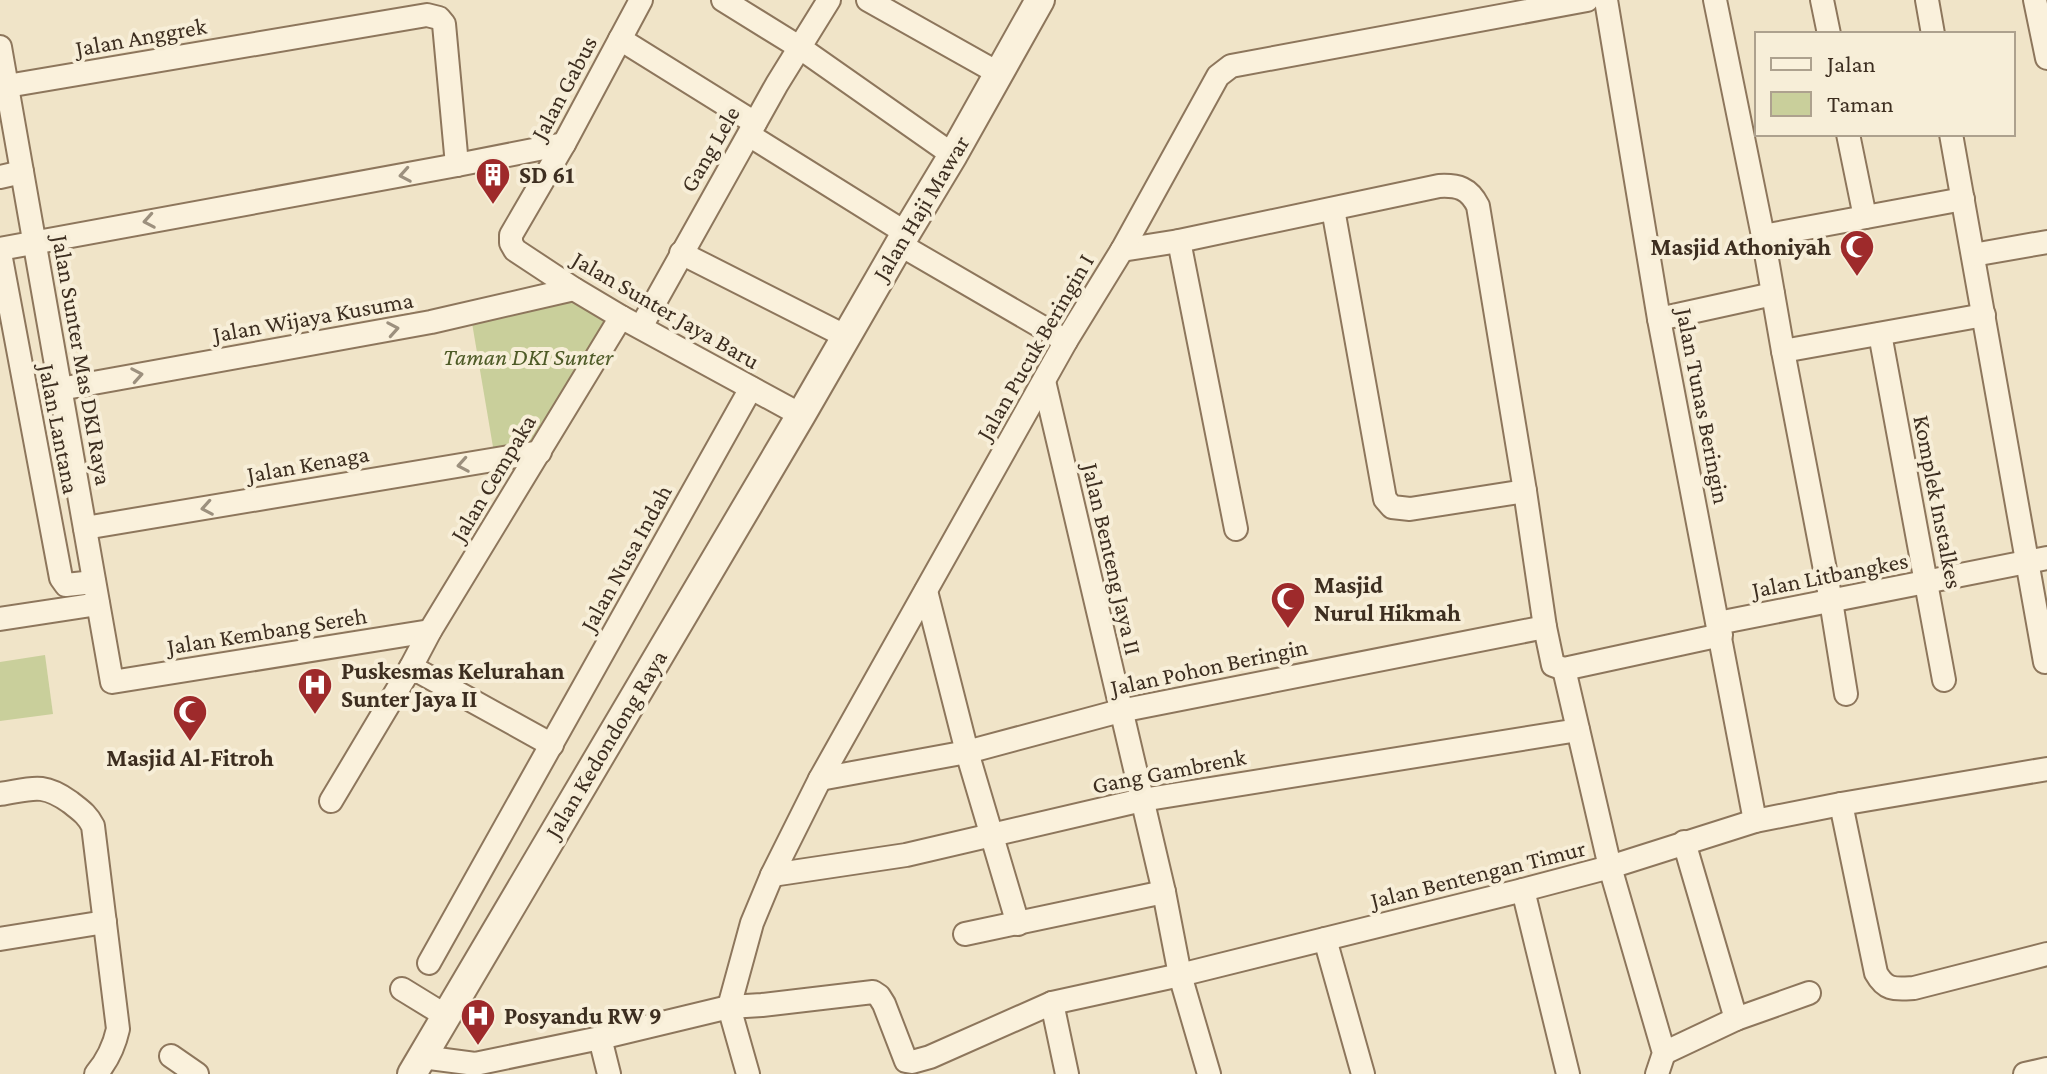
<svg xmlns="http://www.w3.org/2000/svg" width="2047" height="1074" font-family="'Crimson Pro',serif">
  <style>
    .green { fill: #c9cf9b }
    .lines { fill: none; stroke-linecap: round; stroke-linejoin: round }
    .minor-casing { stroke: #8d765c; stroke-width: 26 }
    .tertiary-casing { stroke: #8d765c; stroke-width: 32 }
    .minor { stroke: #faf1dc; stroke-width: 22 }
    .tertiary { stroke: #faf1dc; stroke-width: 28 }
    .oneway { stroke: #9c907e }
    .labels { text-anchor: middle; stroke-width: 8; stroke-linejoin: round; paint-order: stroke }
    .street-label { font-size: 24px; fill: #3d2e20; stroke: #f7eed8 }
    .poi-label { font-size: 24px; font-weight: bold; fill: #3d2e20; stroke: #f7eed8; text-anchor: start }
    .park-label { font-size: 24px; font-style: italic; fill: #4d5a26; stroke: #f7eed8 }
  </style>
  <rect width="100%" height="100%" fill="#f0e4c8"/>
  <g class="green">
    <polygon points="573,297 611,319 535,445 493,447 471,317"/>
    <polygon points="45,655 53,714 0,721 0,662"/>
  </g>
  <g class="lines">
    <defs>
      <g id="minor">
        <polyline points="641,0 564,144 511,235 511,243 515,250 574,289 621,317 801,415"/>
        <polyline points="723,0 799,47 953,155"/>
        <polyline points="868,0 998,73"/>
        <polyline points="1606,0 1659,319 1755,821"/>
        <polyline points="1715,0 1763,236 1783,351 1831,601 1846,694"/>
        <polyline points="1822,0 1829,34"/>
        <polyline points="1927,0 1933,34"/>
        <polyline points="2035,0 2047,58"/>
        <polyline points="620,39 755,123"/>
        <polyline points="0,47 112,682 430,631"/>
        <polyline points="7,86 427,15 439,18 444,24 457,165"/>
        <polyline points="1848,134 1865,217"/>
        <polyline points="1951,134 2045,662"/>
        <polyline points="749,135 906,233"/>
        <polyline points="0,177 22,172"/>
        <polyline points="1333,209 1385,499 1392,507 1410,509 1525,491"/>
        <polyline points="1763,236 1963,199"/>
        <polyline points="1179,241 1236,529"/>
        <polyline points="899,244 1066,341"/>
        <polyline points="0,249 457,165 564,144"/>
        <path d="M1122,250L1179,241L1439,186C1458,185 1469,188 1478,206L1525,491L1545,627L1553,665L1564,669L1721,635"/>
        <polyline points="0,253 61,578 66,585 94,582"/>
        <polyline points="681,253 845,336"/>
        <polyline points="1973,255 2047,242"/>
        <polyline points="1659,319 1773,294"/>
        <polyline points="641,327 777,84 829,0"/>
        <polyline points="1880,334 1944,680"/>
        <polyline points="1783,351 1984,315"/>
        <polyline points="1044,381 1164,892 1180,975 1209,1074"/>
        <polyline points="60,389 431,322 574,289"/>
        <polyline points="85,528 540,452"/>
        <polyline points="926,591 967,752 1018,924"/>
        <polyline points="0,619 98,604"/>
        <polyline points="1718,623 2047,558"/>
        <polyline points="411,667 552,745"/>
        <polyline points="1564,669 1610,867 1664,1053 1657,1074"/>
        <polyline points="820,779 967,752 1120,711 1545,627"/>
        <path d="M0,794C32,789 42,782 70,802C80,810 87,814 93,826L118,1029C114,1047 108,1060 96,1074"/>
        <polyline points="331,801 411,667 430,631 621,317"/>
        <path d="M1841,804L1876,973C1886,991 1895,989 1914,988L2047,954"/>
        <polyline points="1684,842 1736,1019"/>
        <polyline points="772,875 906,855 1142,800 1578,730"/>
        <polyline points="1523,890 1568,1074"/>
        <polyline points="965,934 1164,892"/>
        <polyline points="0,939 105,922"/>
        <polyline points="1325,939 1363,1074"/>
        <polyline points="429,963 751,388"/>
        <polyline points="402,989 446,1016"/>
        <polyline points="1052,1003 1067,1074"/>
        <polyline points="600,1038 609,1074"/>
        <polyline points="1664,1053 1736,1019 1809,993"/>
        <polyline points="171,1056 197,1074"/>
        <polyline points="422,1057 475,1064 600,1038 729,1007 762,1005 873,992 879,996 884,1004 906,1061 912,1062 930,1057 1052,1003 1180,975 1523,890 1610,867 1755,821 1841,804 2047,769"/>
        <polyline points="748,1074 729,1007 752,923 772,875 820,779 1066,341 1122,250 1218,76 1231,66 1587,0"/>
        <polyline points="2025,1074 2047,1069"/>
      </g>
      <polyline id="tertiary" points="412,1074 801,415 906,233 953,155 1040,0"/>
    </defs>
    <use href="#minor" class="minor-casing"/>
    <use href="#tertiary" class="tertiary-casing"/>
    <use href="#minor" class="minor"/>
    <use href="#tertiary" class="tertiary"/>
  </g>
  <defs><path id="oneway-chevron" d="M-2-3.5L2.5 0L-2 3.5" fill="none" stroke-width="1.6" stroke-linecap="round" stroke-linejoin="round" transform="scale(2)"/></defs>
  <g class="oneway">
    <use href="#oneway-chevron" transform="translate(405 175) rotate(170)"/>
    <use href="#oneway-chevron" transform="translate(149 221) rotate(170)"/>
    <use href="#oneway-chevron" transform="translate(393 329) rotate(-10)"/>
    <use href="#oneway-chevron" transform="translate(137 375) rotate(-10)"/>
    <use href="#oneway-chevron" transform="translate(463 465) rotate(170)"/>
    <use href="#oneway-chevron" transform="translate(207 508) rotate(170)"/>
  </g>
  <defs>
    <symbol id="building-pin" viewBox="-11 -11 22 30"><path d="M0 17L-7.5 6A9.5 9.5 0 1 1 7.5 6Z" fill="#9e2a2b" stroke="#f7eed8"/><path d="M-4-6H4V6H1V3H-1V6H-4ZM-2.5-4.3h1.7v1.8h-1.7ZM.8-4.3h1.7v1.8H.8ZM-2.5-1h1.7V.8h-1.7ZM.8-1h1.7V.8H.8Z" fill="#fff"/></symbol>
    <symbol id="mosque-pin" viewBox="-11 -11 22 30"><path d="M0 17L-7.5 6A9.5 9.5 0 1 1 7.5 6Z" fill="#9e2a2b" stroke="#f7eed8"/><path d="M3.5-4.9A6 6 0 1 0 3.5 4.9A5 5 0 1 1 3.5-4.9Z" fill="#fff"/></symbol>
    <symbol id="hospital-pin" viewBox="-11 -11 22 30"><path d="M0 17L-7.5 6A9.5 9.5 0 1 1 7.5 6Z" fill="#9e2a2b" stroke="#f7eed8"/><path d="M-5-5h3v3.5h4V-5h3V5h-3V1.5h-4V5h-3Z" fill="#fff"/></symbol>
  </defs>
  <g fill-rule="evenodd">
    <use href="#building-pin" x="473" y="155" width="40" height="54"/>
    <use href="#mosque-pin" x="1837" y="227" width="40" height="54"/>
    <use href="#mosque-pin" x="1268" y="579" width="40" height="54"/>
    <use href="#hospital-pin" x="295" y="665" width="40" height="54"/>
    <use href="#mosque-pin" x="170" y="692" width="40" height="54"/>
    <use href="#hospital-pin" x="458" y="996" width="40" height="54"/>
  </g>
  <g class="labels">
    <g class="street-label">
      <text transform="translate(141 37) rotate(-10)" y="8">Jalan Anggrek</text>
      <text transform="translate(564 88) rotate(-62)" y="8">Jalan Gabus</text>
      <text transform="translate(710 149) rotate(-60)" y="8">Gang Lele</text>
      <text transform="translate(921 208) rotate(-59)" y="8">Jalan Haji Mawar</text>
      <text transform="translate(666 310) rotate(30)" y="8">Jalan Sunter Jaya Baru</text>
      <text transform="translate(313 317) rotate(-10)" y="8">Jalan Wijaya Kusuma</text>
      <text transform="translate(1035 347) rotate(-60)" y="8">Jalan Pucuk Beringin I</text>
      <text transform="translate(82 360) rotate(80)" y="8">Jalan Sunter Mas DKI Raya</text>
      <text transform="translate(1703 406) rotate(79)" y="8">Jalan Tunas Beringin</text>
      <text transform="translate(59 429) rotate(79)" y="8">Jalan Lantana</text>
      <text transform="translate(308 464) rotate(-10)" y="8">Jalan Kenaga</text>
      <text transform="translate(493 478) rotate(-59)" y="8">Jalan Cempaka</text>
      <text transform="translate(1938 502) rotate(79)" y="8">Komplek Instalkes</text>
      <text transform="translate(626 558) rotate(-61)" y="8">Jalan Nusa Indah</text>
      <text transform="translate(1112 559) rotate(77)" y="8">Jalan Benteng Jaya II</text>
      <text transform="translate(1830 575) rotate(-11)" y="8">Jalan Litbangkes</text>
      <text transform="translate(267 631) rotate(-9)" y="8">Jalan Kembang Sereh</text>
      <text transform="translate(1209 667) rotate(-12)" y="8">Jalan Pohon Beringin</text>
      <text transform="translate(606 744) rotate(-59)" y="8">Jalan Kedondong Raya</text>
      <text transform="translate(1169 771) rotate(-11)" y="8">Gang Gambrenk</text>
      <text transform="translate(1478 874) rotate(-14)" y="8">Jalan Bentengan Timur</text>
    </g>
    <g class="poi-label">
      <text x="519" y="183">SD 61</text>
      <text x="1831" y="255" text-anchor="end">Masjid Athoniyah</text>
      <text x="1314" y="593">Masjid<tspan x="1314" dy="28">Nurul Hikmah</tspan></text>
      <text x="341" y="679">Puskesmas Kelurahan<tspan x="341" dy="28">Sunter Jaya II</tspan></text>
      <text x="190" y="766" text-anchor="middle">Masjid Al-Fitroh</text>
      <text x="504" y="1024">Posyandu RW 9</text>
    </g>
    <g class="park-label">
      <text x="528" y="365">Taman DKI Sunter</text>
    </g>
  </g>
  <rect x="1755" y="32" width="260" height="104" fill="#f7eed8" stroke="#ada18e" stroke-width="2"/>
  <rect x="1771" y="58" width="40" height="12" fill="#faf1dc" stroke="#ada18e" stroke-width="2"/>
  <text x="1827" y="72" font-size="24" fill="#3d2e20">Jalan</text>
  <rect x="1771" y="92" width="40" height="24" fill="#c9cf9b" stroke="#ada18e" stroke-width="2"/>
  <text x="1827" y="112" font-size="24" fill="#3d2e20">Taman</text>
</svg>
